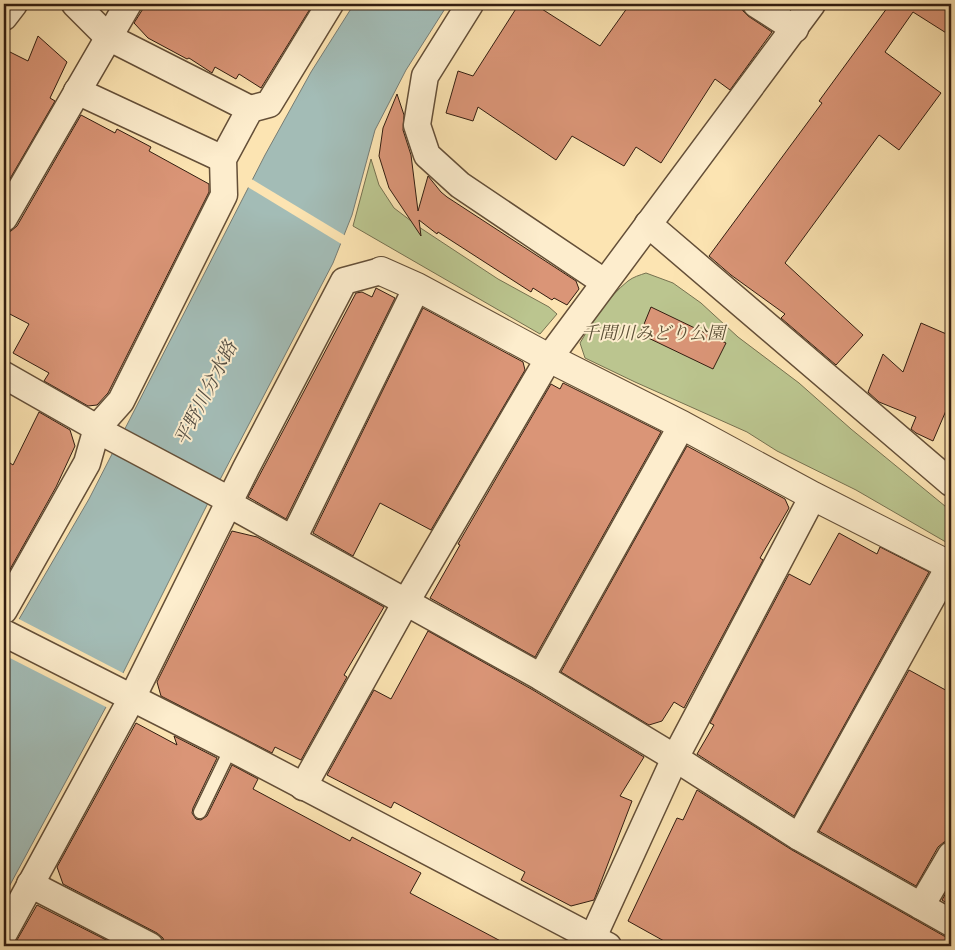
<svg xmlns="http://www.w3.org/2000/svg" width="955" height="950" font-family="'IM FELL DW Pica','Noto Serif JP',serif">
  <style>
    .green { fill: #bbc58f; stroke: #767150 }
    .water { fill: #a3bcb6; stroke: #767c74 }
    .pier { fill: #fce4b2 }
    .building { fill: #da9577; stroke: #321d10 }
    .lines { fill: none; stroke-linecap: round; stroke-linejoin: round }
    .service-casing { stroke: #644f38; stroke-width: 15 }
    .minor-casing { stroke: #644f38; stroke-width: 29 }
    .tertiary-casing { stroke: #644f38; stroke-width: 30 }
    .service { stroke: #fdedcd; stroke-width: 12 }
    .minor { stroke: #fdedcd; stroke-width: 26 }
    .tertiary { stroke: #fdedcd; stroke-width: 28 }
    .labels { text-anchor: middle; stroke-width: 4; stroke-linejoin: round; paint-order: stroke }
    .park-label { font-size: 18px; font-style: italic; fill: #5b4f36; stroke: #fdedcd }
    .water-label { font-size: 19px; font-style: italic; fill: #544d42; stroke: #fdedcd }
  </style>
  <rect width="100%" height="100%" fill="#fce4b2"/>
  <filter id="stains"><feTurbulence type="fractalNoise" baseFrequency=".004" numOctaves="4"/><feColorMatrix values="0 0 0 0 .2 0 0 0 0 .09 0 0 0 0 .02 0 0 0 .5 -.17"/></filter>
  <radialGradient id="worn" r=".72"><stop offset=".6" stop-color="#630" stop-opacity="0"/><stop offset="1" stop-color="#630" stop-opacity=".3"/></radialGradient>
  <g class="green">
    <polygon points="371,159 379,185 394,208 419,227 466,258 498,279 549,307 557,314 540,334 353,226"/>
    <path d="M646,273L673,283L701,303L738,337L799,383L851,429L951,511V545L856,490L777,451L747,432L635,382L585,358L580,343C593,321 608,297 628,281C633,277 640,275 646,273Z"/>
  </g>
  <polygon class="water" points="354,4 448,4 406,70 375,130 352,215 333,263 212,495 106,707 4,896 4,645 89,499 265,155 311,72"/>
  <g class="pier">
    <polygon points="250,178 346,236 343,245 246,186"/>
    <polygon points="17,618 125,674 108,708 4,655 4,640"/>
  </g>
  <g class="building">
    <polygon points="146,4 313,4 261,88 239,74 236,79 215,67 212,73 189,58 187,59 148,38 134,23"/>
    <polygon points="519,4 534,4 600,46 630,4 741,4 743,11 748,16 772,32 730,90 715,79 661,163 636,147 624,166 572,136 556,160 478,107 473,121 446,113 458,71 473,76"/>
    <polygon points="890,4 951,4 951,36 913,12 885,52 941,93 899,150 879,135 785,263 863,335 836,365 781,318 785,314 731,275 709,256 822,103 819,101"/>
    <polygon points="38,36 67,62 50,98 55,101 4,189 4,49 28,61"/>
    <polygon points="397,94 404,115 403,130 411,155 418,211 428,176 441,192 447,197 576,281 579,289 567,305 554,298 552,300 533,288 531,292 438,232 437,234 419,220 421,236 389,188 379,156 383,128"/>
    <polygon points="81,115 115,133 117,129 151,147 149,151 209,184 209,192 108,393 97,405 88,406 44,381 49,373 13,353 29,324 4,311 4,233 11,231 17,226"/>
    <polygon points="376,288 395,298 286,519 248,497 356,293 362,292 372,297"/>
    <polygon points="651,307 726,343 713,369 640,334"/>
    <polygon points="423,308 523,362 525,370 431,530 380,503 353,556 313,533"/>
    <polygon points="921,323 951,336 951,399 933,441 916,433 911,429 916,417 879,402 868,392 883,354 903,372"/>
    <polygon points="563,383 661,432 535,657 430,598 460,545 458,544 551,384 560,389"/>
    <polygon points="39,412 70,430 75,446 56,487 4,580 4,476 10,463 13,465"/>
    <polygon points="687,446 785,499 789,508 760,558 763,560 684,708 674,702 662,721 649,725 561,672"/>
    <polygon points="232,531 257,537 384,607 344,675 347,677 301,760 275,747 272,753 161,696 157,682"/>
    <polygon points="839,533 877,554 880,547 929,572 794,816 697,754 714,725 710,723 789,574 810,585"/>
    <polygon points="428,631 533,690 644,757 620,796 632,801 594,900 571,906 521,880 525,872 394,802 391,808 327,775 374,690 391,699"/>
    <polygon points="909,670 951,693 951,840 944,842 938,847 916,886 819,831"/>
    <polygon points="136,723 177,745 174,736 217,758 193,808 192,813 196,819 201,820 207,816 232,765 258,779 253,789 350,841 352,837 421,873 410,893 510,946 165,946 163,938 157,933 63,884 57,867"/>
    <polygon points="697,790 792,850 944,936 951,938 951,946 673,946 628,921 677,818 683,820"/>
    <polygon points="951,884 951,906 942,900"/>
    <polygon points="37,905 118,946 11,946 17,940"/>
  </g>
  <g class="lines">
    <defs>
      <polyline id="service" points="200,812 231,748"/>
      <g id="minor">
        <polyline points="75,4 108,37 250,109"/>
        <polyline points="470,4 425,76 417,125 427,155 460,185 604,282"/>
        <polyline points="756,4 795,29"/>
        <polyline points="4,17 14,4"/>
        <polyline points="77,91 223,159"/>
        <polyline points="4,218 128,4"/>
        <polyline points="648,224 951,483"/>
        <polyline points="4,375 97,428"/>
        <polyline points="109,436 220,495"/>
        <polyline points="229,504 541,677 675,758 799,837 951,923"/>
        <polyline points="293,539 417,287"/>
        <polyline points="4,610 87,463 97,428 121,401 224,195 223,159 250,109 269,104 330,4"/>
        <polyline points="4,633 231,748 608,946"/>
        <polyline points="541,677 682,425"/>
        <polyline points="303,787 406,602 549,358 812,4"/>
        <polyline points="799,837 950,565"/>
        <polyline points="30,884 150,946"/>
        <polyline points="921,906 951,855"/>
        <polyline points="4,933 132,698 246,468 344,281 381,271"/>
        <polyline points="589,946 675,758 813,496"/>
      </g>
      <polyline id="tertiary" points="381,271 417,287 549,358 682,425 813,496 951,566"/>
    </defs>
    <use href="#service" class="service-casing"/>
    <use href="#minor" class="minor-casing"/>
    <use href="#tertiary" class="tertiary-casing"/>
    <use href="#service" class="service"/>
    <use href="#minor" class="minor"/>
    <use href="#tertiary" class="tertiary"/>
  </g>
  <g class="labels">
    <g class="park-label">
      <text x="653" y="339">千間川みどり公園</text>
    </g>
    <g class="water-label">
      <text transform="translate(205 393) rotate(-63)" y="7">平野川分水路</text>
    </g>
  </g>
  <rect width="955" height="950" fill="none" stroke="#fce4b2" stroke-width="20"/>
  <rect x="5" y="5" width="945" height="940" fill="none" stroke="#321d10" stroke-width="2.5"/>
  <rect x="10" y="10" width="935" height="930" fill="none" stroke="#321d10"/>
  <rect width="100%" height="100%" filter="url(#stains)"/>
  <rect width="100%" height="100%" fill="url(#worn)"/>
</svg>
